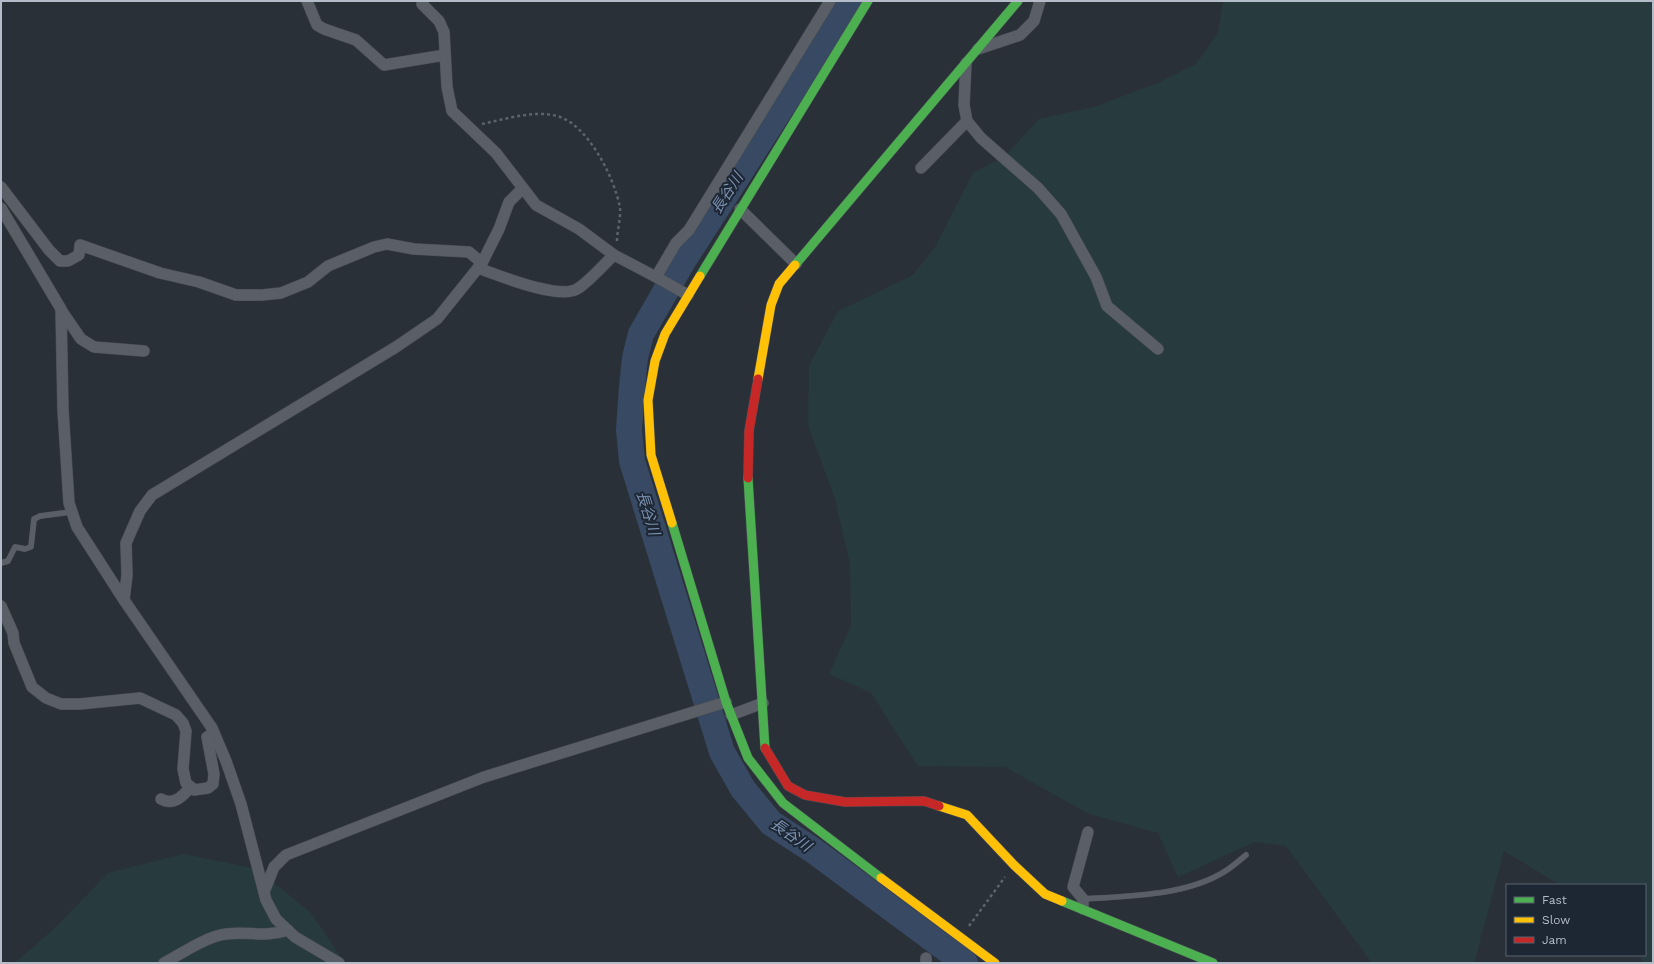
<svg xmlns="http://www.w3.org/2000/svg" width="1654" height="964" font-family="'Work Sans','Noto Sans JP',sans-serif">
  <style>
    .green { fill: #273a3e }
    .lines { fill: none; stroke-linecap: round; stroke-linejoin: round }
    .river { stroke: #384963; stroke-width: 26 }
    .lane-casing { stroke: #484c53; stroke-width: 6 }
    .street-casing { stroke: #484c53; stroke-width: 12 }
    .fast-casing { stroke: #484c53; stroke-width: 10 }
    .slow-casing { stroke: #484c53; stroke-width: 10 }
    .jam-casing { stroke: #484c53; stroke-width: 10 }
    .path { stroke: #5d636a; stroke-width: 2.5; stroke-dasharray: 3 3; stroke-linecap: butt }
    .lane { stroke: #5a5e66; stroke-width: 5.5 }
    .street { stroke: #5a5e66; stroke-width: 11 }
    .fast { stroke: #4caf50; stroke-width: 9 }
    .slow { stroke: #ffc107; stroke-width: 9 }
    .jam { stroke: #c62828; stroke-width: 9 }
    .labels { text-anchor: middle; stroke-width: 4; stroke-linejoin: round; paint-order: stroke }
    .water-label { font-size: 15px; font-style: italic; fill: #7c92b1; stroke: #1d2633 }
  </style>
  <rect width="100%" height="100%" fill="#2a3038"/>
  <g class="green">
    <polygon points="1223,1 1653,1 1653,963 1643,963 1640,955 1645,955 1645,885 1560,885 1504,851 1474,963 1372,963 1286,846 1255,842 1178,877 1158,833 1089,814 1005,767 918,766 871,693 829,674 851,626 850,563 835,499 808,425 809,366 838,311 913,275 935,247 973,173 1005,156 1039,119 1094,107 1160,82 1196,64 1218,33"/>
    <polygon points="184,854 257,869 310,912 345,963 15,963 59,924 108,873"/>
  </g>
  <g class="lines">
    <polyline class="river" points="850,1 683,261 641,334 635,358 632,387 629,430 632,461 722,752 743,789 771,823 814,851 965,963"/>
    <defs>
      <g id="lane">
        <polyline points="1,563 8,561 15,547 25,549 31,547 34,519 40,516 71,512"/>
        <path d="M1083,899C1128,896 1188,896 1227,870C1233,866 1240,860 1246,855"/>
      </g>
      <g id="street">
        <polyline points="307,1 317,25 324,29 356,40 384,65 445,55"/>
        <polyline points="423,1 422,4 439,21 444,32 447,87 452,111 496,153 536,205 579,229 614,255 656,277"/>
        <polyline points="978,49 1020,35 1034,21 1040,1"/>
        <polyline points="966,63 964,105 967,121 981,138 1038,188 1061,214 1096,277 1107,306 1158,349"/>
        <polyline points="921,168 967,121"/>
        <polyline points="1,187 49,250 60,261 68,261 79,255 80,245 160,273 199,282 236,295 262,295 281,293 308,282 328,266 374,247 387,244 414,249 469,252 482,263"/>
        <polyline points="1,208 61,309 63,410 69,503 77,527 124,600 212,728 226,761 241,804 266,900 276,919 295,937 339,963"/>
        <polyline points="740,209 796,264"/>
        <path d="M478,268C498,275 558,300 577,289C588,283 604,264 614,255"/>
        <polyline points="688,295 656,277 676,243 689,230 830,1"/>
        <polyline points="61,310 81,339 94,347 144,351"/>
        <polyline points="124,600 127,575 126,543 140,511 152,495 396,347 437,319 482,263 499,229 509,202 522,189"/>
        <polyline points="1,606 13,633 14,643 32,687 46,698 61,704 80,704 140,698 176,715 183,723 186,731 183,769 186,783 194,790 208,788 213,784 214,774 207,737 214,733"/>
        <polyline points="731,715 763,703"/>
        <path d="M161,799C173,806 182,797 191,787"/>
        <polyline points="264,892 274,867 286,855 484,777 726,702"/>
        <polyline points="1083,909 1083,899 1073,887 1088,832"/>
        <polyline points="926,958 926,963"/>
        <path d="M164,963C181,954 207,936 226,934C250,931 264,938 288,930"/>
      </g>
      <g id="fast">
        <polyline points="795,265 1018,1"/>
        <polyline points="700,276 868,1"/>
        <polyline points="748,478 765,748"/>
        <polyline points="672,523 726,702 748,758 783,803 881,878"/>
        <polyline points="1062,901 1213,963"/>
      </g>
      <g id="slow">
        <polyline points="758,379 771,305 779,284 795,265"/>
        <polyline points="672,523 651,455 648,400 655,361 665,334 700,276"/>
        <polyline points="939,806 967,815 1014,865 1045,894 1062,901"/>
        <polyline points="881,878 995,963"/>
      </g>
      <g id="jam">
        <polyline points="748,478 749,431 758,379"/>
        <polyline points="765,748 788,786 805,795 845,802 924,801 939,806"/>
      </g>
    </defs>
    <use href="#lane" class="lane-casing"/>
    <use href="#street" class="street-casing"/>
    <use href="#fast" class="fast-casing"/>
    <use href="#slow" class="slow-casing"/>
    <use href="#jam" class="jam-casing"/>
    <g class="path">
      <path d="M482,124C506,119 533,110 557,116C588,124 615,179 620,208C621,218 617,231 617,241"/>
      <polyline points="969,926 1005,877"/>
    </g>
    <use href="#lane" class="lane"/>
    <use href="#street" class="street"/>
    <use href="#fast" class="fast"/>
    <use href="#slow" class="slow"/>
    <use href="#jam" class="jam"/>
  </g>
  <g class="labels">
    <g class="water-label">
      <text transform="translate(727 193) rotate(-57)" y="5">長谷川</text>
      <text transform="translate(648 513) rotate(73)" y="5">長谷川</text>
      <text transform="translate(791 835) rotate(35)" y="5">長谷川</text>
    </g>
  </g>
  <rect width="1654" height="964" fill="none" stroke="#b4bcc9" stroke-width="4"/>
  <rect x="1506" y="884" width="140" height="72" fill="#1d2633" stroke="#59626f"/>
  <rect x="1514" y="897" width="20" height="6" fill="#4caf50" stroke="#59626f"/>
  <text x="1542" y="904" font-size="12" fill="#b4bcc9">Fast</text>
  <rect x="1514" y="917" width="20" height="6" fill="#ffc107" stroke="#59626f"/>
  <text x="1542" y="924" font-size="12" fill="#b4bcc9">Slow</text>
  <rect x="1514" y="937" width="20" height="6" fill="#c62828" stroke="#59626f"/>
  <text x="1542" y="944" font-size="12" fill="#b4bcc9">Jam</text>
</svg>
